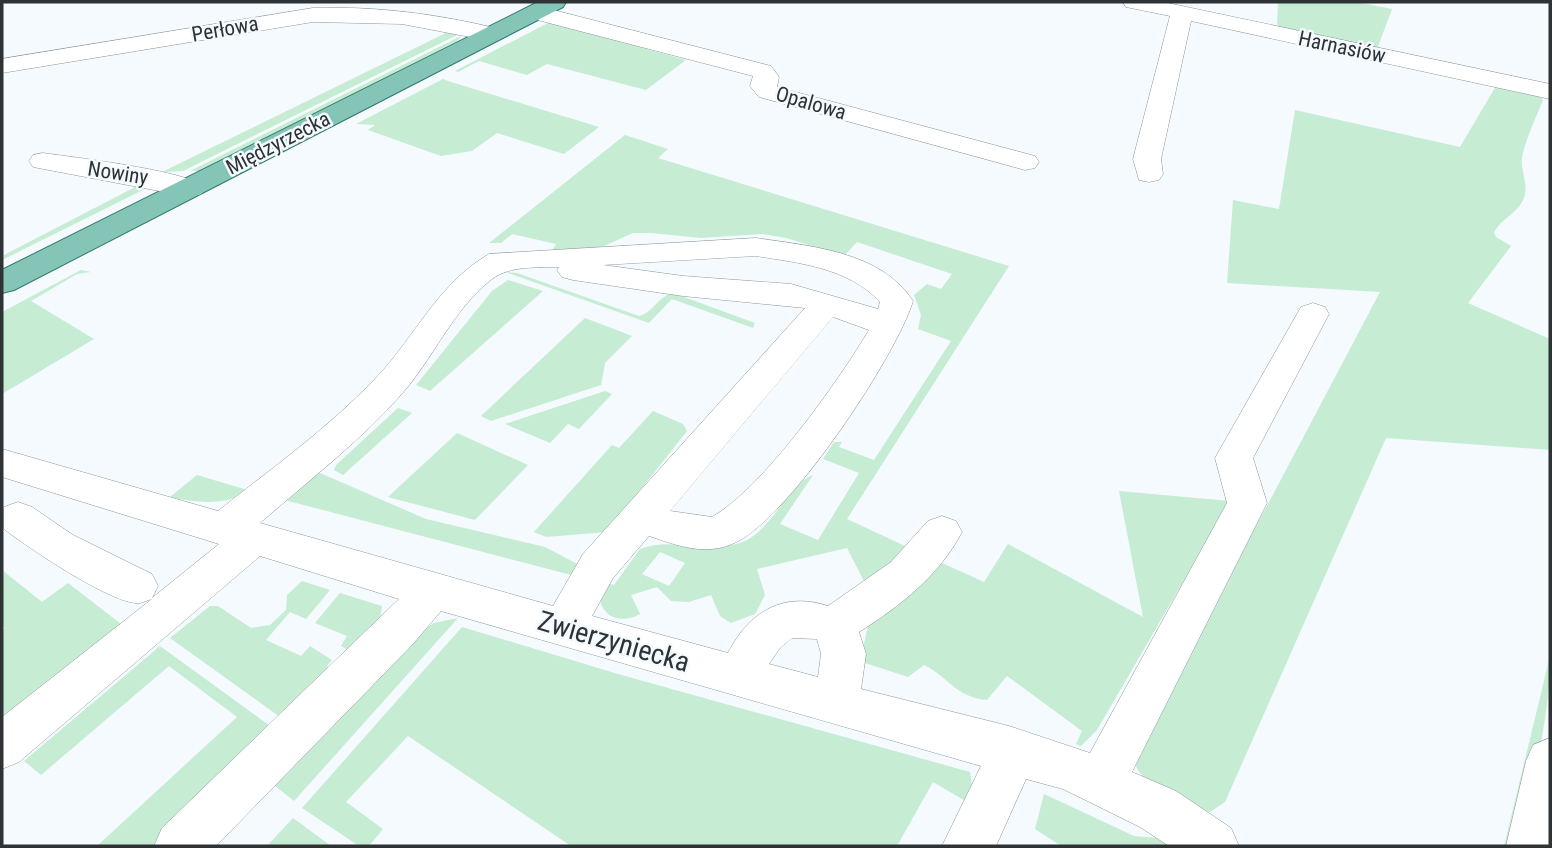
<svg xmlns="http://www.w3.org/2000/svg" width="1552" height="848" font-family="'Roboto Condensed',sans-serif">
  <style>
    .green { fill: #c6ecd3; fill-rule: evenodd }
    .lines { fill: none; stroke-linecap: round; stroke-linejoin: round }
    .minor-casing { stroke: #8e969c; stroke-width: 1 }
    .major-casing { stroke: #31796b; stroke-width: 2 }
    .minor { fill: #fff; fill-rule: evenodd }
    .major { fill: #84c5b7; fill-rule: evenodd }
    .labels { text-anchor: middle; stroke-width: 5; stroke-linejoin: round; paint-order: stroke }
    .far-street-label { font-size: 21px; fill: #303336; stroke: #f4fafe }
    .near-street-label { font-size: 28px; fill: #303336; stroke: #f4fafe }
  </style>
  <rect width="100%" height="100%" fill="#f4fafe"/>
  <g class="green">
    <polygon points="1278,2 1356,2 1392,9 1377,49 1280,28 1277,25"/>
    <polygon points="548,23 553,23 686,60 646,90 547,64 527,75 479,61 458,72 455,71"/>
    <polygon points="452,30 461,33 183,171 162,172"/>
    <polygon points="461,36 457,41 203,171 190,171"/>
    <polygon points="443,79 451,82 599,127 564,154 497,133 472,151 441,156 368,130 375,125 356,124"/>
    <path d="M1496,86L1540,96L1543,100C1536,118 1526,138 1522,157C1520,171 1530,186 1523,200C1516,215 1501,218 1494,233L1496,237L1511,246L1468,303L1550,339V450L1386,438L1225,802L1210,812C1190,807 1146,788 1137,768C1134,762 1135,752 1134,746L1268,504L1380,292L1227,283L1233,200L1279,209L1295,110L1460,147Z"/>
    <path d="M625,135L668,149L658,158L1009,266L847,519L918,552L868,589L847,548L757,569L765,595L755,614L731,623L720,616L711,595L689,602L671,601L657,587L631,595L640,614C614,628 593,610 601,582L614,585L640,549C675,536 714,556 747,540C774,526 788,484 813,475L780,524L818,540L859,473L823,459L834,442H842L839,447L874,460L951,341L918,329L921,315L914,295L927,284L941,289L952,274L857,242L844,256L786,238L762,234L701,238L651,233H633L597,249L550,254L556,244L512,234L501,243H489ZM660,552L685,563L669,586L642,574Z"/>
    <polygon points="143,183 151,186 2,260 2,256"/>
    <polygon points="81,270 91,272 77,274 31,301 94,339 2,394 2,312"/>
    <path d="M505,272L517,273L639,316C653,313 658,296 673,293L755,323L753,328L672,299L649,323Z"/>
    <polygon points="508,280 543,291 430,391 416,385 492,291"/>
    <polygon points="585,318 632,336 605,363 601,385 491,421 481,416"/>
    <polygon points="605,391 612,394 579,429 568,424 550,443 505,424"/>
    <polygon points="398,408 412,413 343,475 334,470 336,465"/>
    <polygon points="653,411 683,424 687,431 607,532 546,537 534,532 612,445 619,448"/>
    <polygon points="457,433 528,465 475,520 388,497"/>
    <polygon points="320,473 426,519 545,547 581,566 575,576 277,498"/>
    <path d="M197,475L251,491C223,506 200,503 170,497Z"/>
    <path d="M1119,491L1230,501L1097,730L1081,746L1076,744L1082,731L1007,676L987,700C955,697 950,678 924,665L908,677L865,663L864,644L868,625L931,558L984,582L1008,544L1143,617Z"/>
    <polygon points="2,570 42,602 68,583 121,624 2,720 2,630 5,628 2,625"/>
    <polygon points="302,581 330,590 306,619 290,612 266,640 301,656 310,646 332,660 327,666 336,672 287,722 170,638 210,606 218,606 251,628 270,625 286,610 287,595"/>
    <polygon points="340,593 382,606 380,619 355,654 341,646 347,636 315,623"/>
    <polygon points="458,618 294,801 269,781 419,632 434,623"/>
    <polygon points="462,627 618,674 970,772 973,792 967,802 933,782 897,846 571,846 408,736 346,802 383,829 369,846 359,846 302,808"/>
    <polygon points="160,646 277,731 159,846 97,846 237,717 169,666 41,775 24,761"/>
    <path d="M1550,656C1550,722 1532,784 1515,846H1504Z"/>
    <polygon points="1044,794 1134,836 1159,838 1170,846 1061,846 1035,829"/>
    <polygon points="293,818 331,846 267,846"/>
  </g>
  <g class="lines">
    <defs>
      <g id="minor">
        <polygon points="1123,2 1163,2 1550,84 1550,99 1191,21 1161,159 1163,174 1159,180 1149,182 1139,180 1133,159 1170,16 1126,7"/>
        <polygon points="534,5 771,66 779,77 777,87 1035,156 1039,162 1035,168 1025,170 759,97 750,86 753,76 526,17 523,12"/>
        <path d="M313,8C376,6 438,14 499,29L502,34L491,41L402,24L313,22L2,73V59Z"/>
        <path d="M43,153C70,157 193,171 205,188L201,194L191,197L33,167L29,161L33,155Z"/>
        <path d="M756,238C809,246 881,251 913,301C896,357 786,523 732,544C704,556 676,545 649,536L613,578L592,616L728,653C749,612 783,591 828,606L891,562L928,521L942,516L956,521L962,532C939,576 900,606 859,632L866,654L861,689L1009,726L1090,753L1227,503L1215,458L1301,307L1313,303L1325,307L1329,314L1253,458L1267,503L1132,772L1176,791L1231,828L1239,846H1169L1140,827L1063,789L1026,779L996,846H942L981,766L441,611L412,645L216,846H154L162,828L399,599L260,556L19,762L2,769V717L152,599C147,600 141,604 136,603C109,602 27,547 4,529V507L18,502L32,507L73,535L152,574L158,586L152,598L219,544L2,477V449L218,511C271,469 327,429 374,380C415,338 437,284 489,254ZM756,256C800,263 849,268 880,302L878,309L791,284L683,276L603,265ZM559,267L557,270L562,277L573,280L683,296L805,308L583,554L553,606L260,523C307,482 358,443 399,397C433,360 452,310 492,279C511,265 537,268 559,267ZM833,317L869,330C838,382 763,488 712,517L670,511ZM792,638L817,639L821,654L818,677L769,664L780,648Z"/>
        <polygon points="1550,738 1550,846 1506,846 1526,761 1533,745"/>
      </g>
      <polygon id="major" points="538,2 566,2 563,7 14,290 2,293 2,270"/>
    </defs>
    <use href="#minor" class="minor-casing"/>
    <use href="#major" class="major-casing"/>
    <use href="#minor" class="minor"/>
    <use href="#major" class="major"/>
  </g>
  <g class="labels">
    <g class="far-street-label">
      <text transform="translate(225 29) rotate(-10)" y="7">Perłowa</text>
      <text transform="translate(1342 47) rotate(12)" y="7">Harnasiów</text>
      <text transform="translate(811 103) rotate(16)" y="7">Opalowa</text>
      <text transform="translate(278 143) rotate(-27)" y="7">Międzyrzecka</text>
      <text transform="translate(118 173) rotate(9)" y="7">Nowiny</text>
    </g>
    <g class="near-street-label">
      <text transform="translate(614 641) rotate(16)" y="10">Zwierzyniecka</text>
    </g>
  </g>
  <rect width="1552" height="848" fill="none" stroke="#303336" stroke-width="7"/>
</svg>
